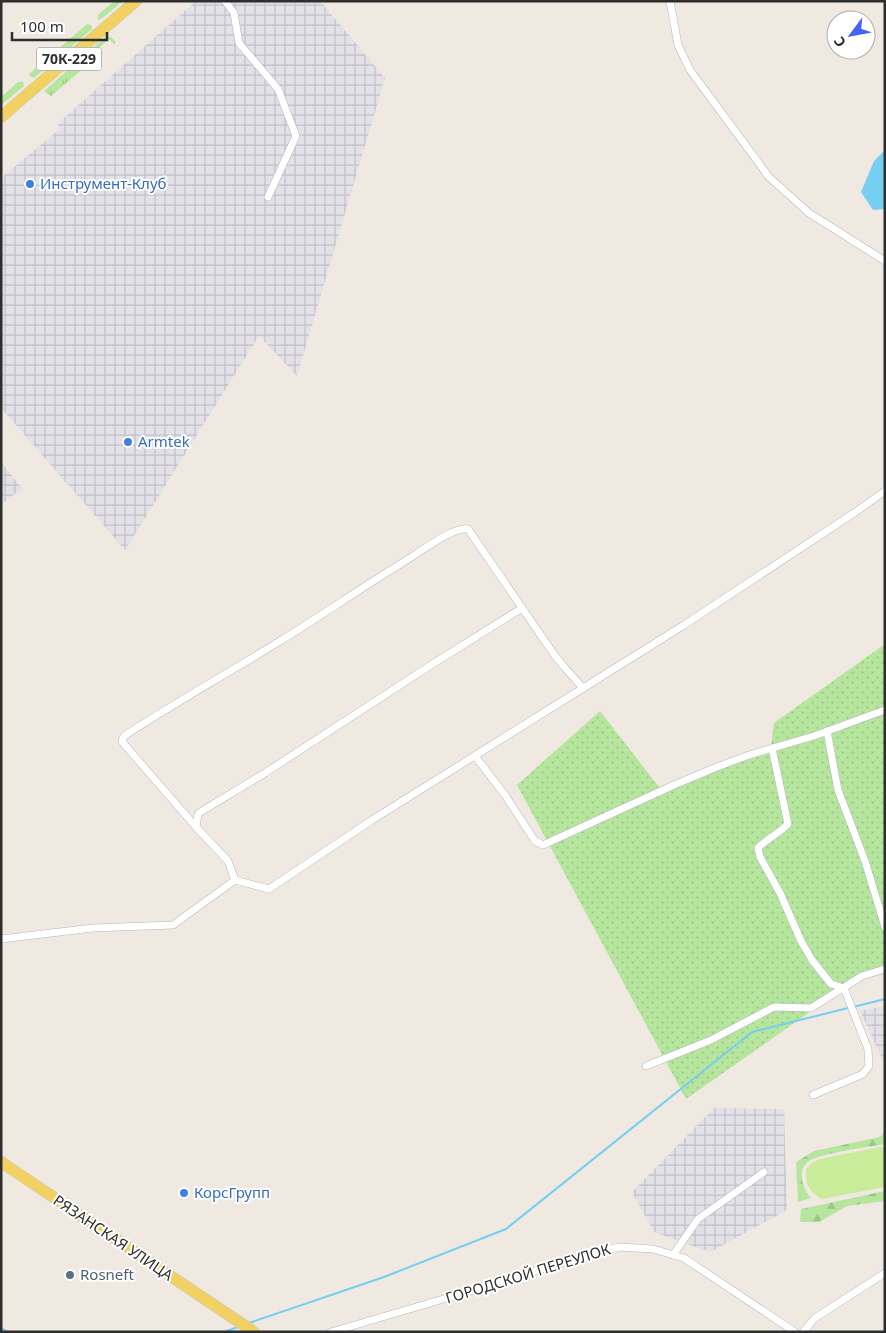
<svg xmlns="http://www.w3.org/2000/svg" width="886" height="1333" font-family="'Noto Sans',sans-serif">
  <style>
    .industrial { fill: url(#industrial-grid) }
    .grass { fill: url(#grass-tufts) }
    .forest { fill: url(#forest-firs) }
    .garden { fill: url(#garden-dots) }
    .pitch { fill: #c9ec9a }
    .water { fill: #75cff0 }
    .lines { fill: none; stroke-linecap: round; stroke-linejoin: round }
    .stream { stroke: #75cff0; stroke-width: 2 }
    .minor-casing { stroke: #b4b7c1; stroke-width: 8 }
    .primary-casing { stroke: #c9c9c9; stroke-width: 12 }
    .minor { stroke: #fff; stroke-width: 7 }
    .primary { stroke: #f2d163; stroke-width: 11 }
    .shop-dot { fill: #3f7fe0; stroke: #fff; stroke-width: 2 }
    .service-dot { fill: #5c6f8a; stroke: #fff; stroke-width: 2 }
    .labels { text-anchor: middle; stroke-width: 4; stroke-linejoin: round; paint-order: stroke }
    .shield { fill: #fff; stroke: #6d6d6d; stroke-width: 1 }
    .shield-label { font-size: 14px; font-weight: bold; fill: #2e2e2e }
    .shop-label { font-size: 15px; fill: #366cbe; stroke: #fff; text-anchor: start }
    .street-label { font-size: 15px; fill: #2e2e2e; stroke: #fff }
    .service-label { font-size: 15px; fill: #4e5e75; stroke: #fff; text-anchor: start }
  </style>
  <defs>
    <pattern id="industrial-grid" width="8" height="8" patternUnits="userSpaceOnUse" patternTransform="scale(1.25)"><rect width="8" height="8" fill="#e3e1e8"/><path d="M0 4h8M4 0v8" fill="none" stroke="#c3c1c7"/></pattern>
    <pattern id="grass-tufts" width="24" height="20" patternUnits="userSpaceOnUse" patternTransform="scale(1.25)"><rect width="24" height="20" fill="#b6e59e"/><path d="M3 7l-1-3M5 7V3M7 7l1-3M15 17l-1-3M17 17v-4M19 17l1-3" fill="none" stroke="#9dc588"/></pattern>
    <pattern id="forest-firs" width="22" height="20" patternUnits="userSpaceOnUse" patternTransform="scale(1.25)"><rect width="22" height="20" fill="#b6e59e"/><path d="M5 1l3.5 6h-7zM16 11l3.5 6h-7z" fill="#9dc588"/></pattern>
    <pattern id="garden-dots" width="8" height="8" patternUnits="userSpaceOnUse" patternTransform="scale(1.25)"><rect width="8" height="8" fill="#b6e59e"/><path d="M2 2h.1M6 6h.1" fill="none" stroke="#9dc588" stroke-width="1.8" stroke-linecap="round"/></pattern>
  </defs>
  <rect width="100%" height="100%" fill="#efe9e1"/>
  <g class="industrial">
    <polygon points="196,1 320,1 385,78 297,376 259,336 125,550 1,408 1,178 61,128 57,124"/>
    <polygon points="1,462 22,488 1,505"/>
    <polygon points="885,1006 885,1065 860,1011"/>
    <polygon points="714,1108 784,1109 787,1210 710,1252 654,1232 632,1192"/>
  </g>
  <g class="grass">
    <polygon points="114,1 123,1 101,19 98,20 98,15"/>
    <polygon points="87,24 91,25 92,29 34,78 31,77 29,74"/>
    <polygon points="106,36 111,37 116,42 114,44 109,39 81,64 84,68 51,96 44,91"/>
    <polygon points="18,82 23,82 24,86 1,105 1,97"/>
  </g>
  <g class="forest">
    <path d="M885,1132V1144C868,1147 822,1153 809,1161C796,1170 803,1189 811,1198L798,1202L796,1162L814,1151L880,1137Z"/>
    <polygon points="885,1191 885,1201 847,1206 819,1222 800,1222 801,1209"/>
  </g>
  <polygon class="garden" points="885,644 885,971 864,974 686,1099 517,785 600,711 659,787 770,753 774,723"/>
  <path class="pitch" d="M885,1146V1187L822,1199C809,1192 805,1184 806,1169L812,1163L820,1159Z"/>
  <polygon class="water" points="885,150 885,209 873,210 861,192 874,161"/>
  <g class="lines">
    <g class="stream">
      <polyline points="853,1007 885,999"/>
      <polyline points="249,1323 384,1277 506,1229 752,1032 848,1008"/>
      <polyline points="1,1328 8,1332"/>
      <polyline points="224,1332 238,1327"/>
    </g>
    <defs>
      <g id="minor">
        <polyline points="225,1 234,13 239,43 278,89 296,136 268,197"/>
        <polyline points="670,1 678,45 690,70 769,177 809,213 885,261"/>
        <polyline points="827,731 838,790 865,861 885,927"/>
        <path d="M772,748L788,824C778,834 767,839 758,848L760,857L780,893L801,941L812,960L831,984L844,988"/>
        <polyline points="475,756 505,795 535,841 543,845 674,785 717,767 749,755 814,736 885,710"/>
        <polyline points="196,827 198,814 202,811 265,773 431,665 522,608"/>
        <path d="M235,880L228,861L196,827L124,744L122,741L124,736C175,703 228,673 280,641C321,616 361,588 402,563C416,555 453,526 468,529L553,653L565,668L583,688"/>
        <polyline points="1,939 93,928 173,925 235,880 269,889 372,820 684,625 854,513 885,491"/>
        <polyline points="646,1066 711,1040 774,1007 811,1008 862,976 885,969"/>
        <polyline points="813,1095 863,1074 869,1066 868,1049 844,988"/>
        <polyline points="673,1255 698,1219 764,1172"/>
        <polyline points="331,1332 464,1293 580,1257 619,1247 653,1249 684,1258 795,1332"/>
        <polyline points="803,1332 815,1318 885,1273"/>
      </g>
      <g id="primary">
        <polyline points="1,117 136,1"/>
        <polyline points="1,1162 254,1332"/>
      </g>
    </defs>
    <use href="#minor" class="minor-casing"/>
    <use href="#primary" class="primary-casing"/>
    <use href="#minor" class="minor"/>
    <use href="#primary" class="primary"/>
  </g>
  <g class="shop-dot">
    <circle cx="30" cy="184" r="5"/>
    <circle cx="128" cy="442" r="5"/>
    <circle cx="184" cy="1193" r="5"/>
  </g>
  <circle class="service-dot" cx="70" cy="1275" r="5"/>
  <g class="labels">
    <rect class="shield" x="36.5" y="47.5" width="65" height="23" rx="4"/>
    <g class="shield-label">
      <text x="69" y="64">70К-229</text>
    </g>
    <g class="shop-label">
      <text x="40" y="189">Инструмент-Клуб</text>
      <text x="138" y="447">Armtek</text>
      <text x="194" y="1198">КорсГрупп</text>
    </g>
    <g class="street-label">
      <text transform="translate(113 1238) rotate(34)" y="5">РЯЗАНСКАЯ УЛИЦА</text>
      <text transform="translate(528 1274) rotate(-17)" y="5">ГОРОДСКОЙ ПЕРЕУЛОК</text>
    </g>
    <g class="service-label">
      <text x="80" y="1280">Rosneft</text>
    </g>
  </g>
  <rect width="886" height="1333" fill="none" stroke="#2e2e2e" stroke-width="5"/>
  <g transform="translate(851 35) rotate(238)"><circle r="24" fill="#ffffff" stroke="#ababab"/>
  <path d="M0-4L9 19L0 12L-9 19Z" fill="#4264fb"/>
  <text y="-8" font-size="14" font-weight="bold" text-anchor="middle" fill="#2e2e2e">С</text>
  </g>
  <path d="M12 32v8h95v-8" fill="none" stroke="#2e2e2e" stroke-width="2.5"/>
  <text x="20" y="32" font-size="15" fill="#2e2e2e" stroke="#ffffff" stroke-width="4" paint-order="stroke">100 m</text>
</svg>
